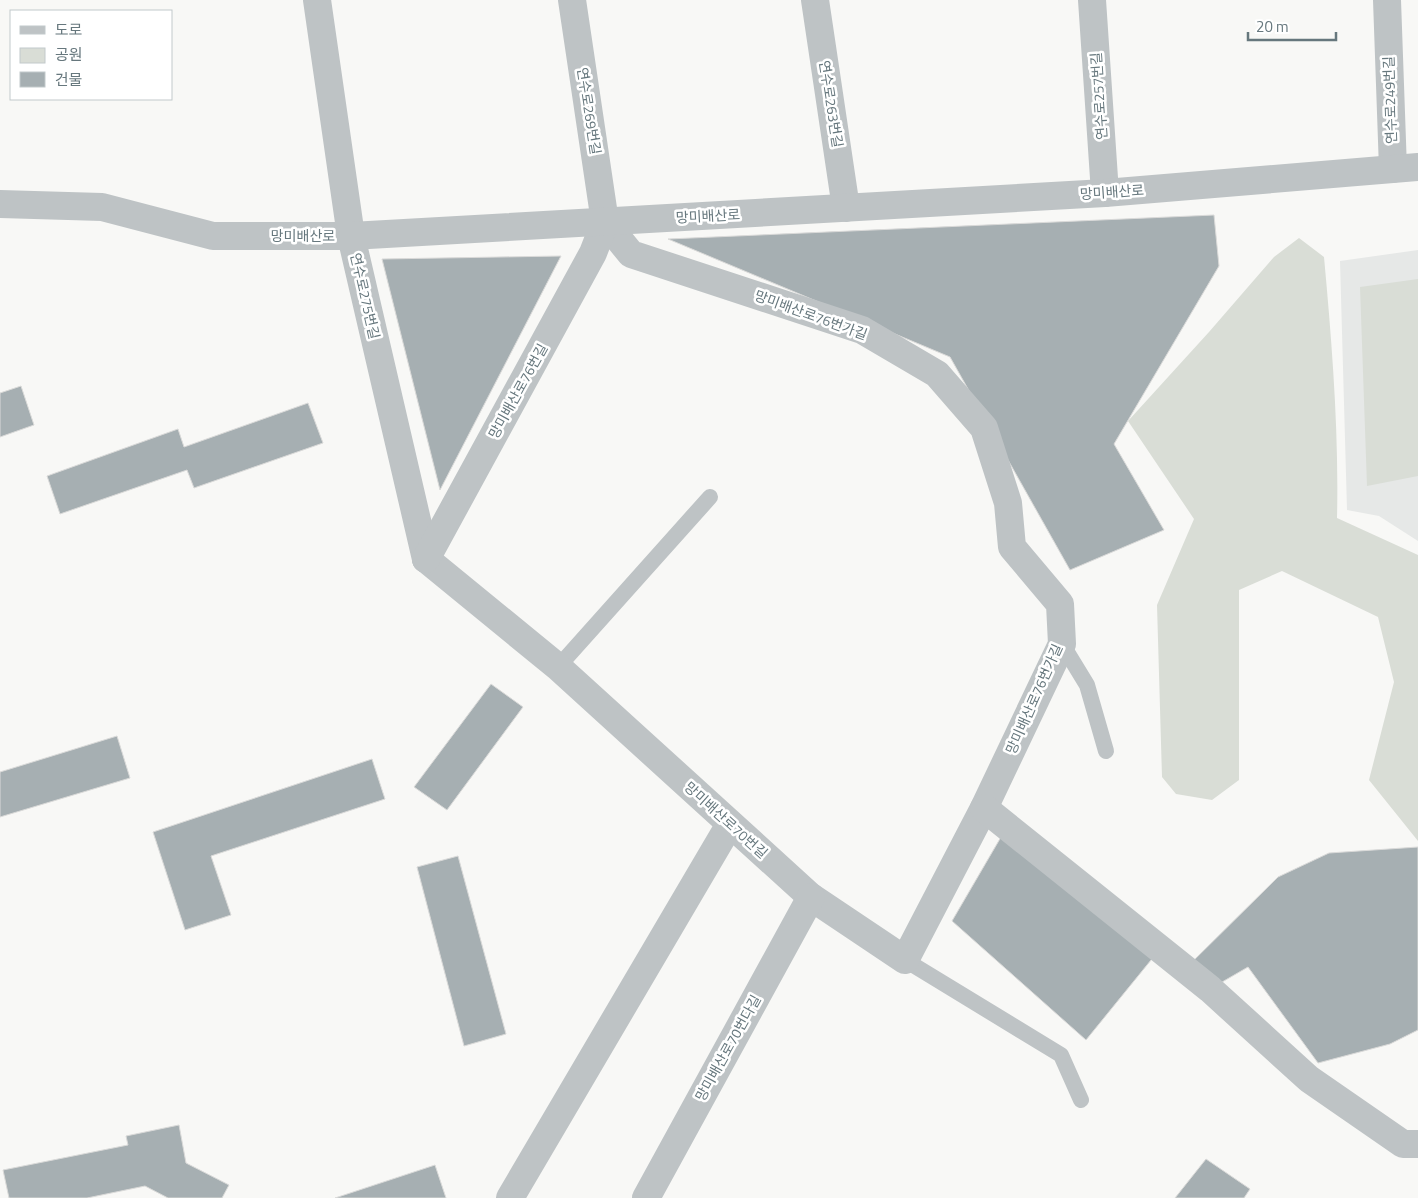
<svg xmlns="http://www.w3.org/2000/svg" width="1418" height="1198" font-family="'Titillium Web','Noto Sans KR',sans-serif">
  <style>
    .built { fill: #e6e8e7 }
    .green { fill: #d9ddd6 }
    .building { fill: #a6afb2; stroke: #dadad9 }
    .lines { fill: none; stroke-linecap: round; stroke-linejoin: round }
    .service { stroke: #bec3c5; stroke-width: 16 }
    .minor { stroke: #bec3c5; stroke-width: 28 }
    .tertiary { stroke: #bec3c5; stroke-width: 28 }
    .labels { text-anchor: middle; stroke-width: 5; stroke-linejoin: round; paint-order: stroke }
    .street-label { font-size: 14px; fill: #66777d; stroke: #fff }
  </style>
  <rect width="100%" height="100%" fill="#f8f8f6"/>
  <polygon class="built" points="1418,250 1418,541 1379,516 1347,510 1340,261"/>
  <g class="green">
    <path d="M1299,238L1324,257C1332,344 1339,431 1337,518L1418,555V841L1369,780L1394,682L1378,617L1282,571L1239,590V780L1212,800L1176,794L1162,777L1157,605L1194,519L1128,421L1209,332L1274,257Z"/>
    <polygon points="1418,279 1418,476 1367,486 1360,287"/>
  </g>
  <g class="building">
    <polygon points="1214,215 1219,266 1114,444 1164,530 1070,570 950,357 668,239"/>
    <polygon points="561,256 440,490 382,259"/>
    <polygon points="21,386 34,425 0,437 0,393"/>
    <polygon points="308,403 323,443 194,488 187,470 60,514 47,476 178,429 184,447"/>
    <polygon points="491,684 523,707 447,810 414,787"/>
    <polygon points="117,736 130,778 0,817 0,772"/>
    <polygon points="372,759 385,799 211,856 231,915 185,930 153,832"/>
    <polygon points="1008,825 1160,949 1086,1040 952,921"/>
    <polygon points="1418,847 1418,1030 1390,1044 1318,1063 1248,967 1210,989 1185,969 1278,877 1329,853"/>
    <polygon points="458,856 506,1034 464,1046 417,867"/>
    <polygon points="179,1125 186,1163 229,1185 222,1198 168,1198 145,1186 87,1198 9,1198 3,1170 128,1145 126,1136"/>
    <polygon points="1206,1159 1250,1189 1244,1198 1175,1198"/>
    <polygon points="435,1165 446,1198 335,1198"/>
  </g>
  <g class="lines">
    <g class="service">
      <polyline points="1062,644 1087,685 1106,751"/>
      <polyline points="558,667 710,497"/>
      <polyline points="905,960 1061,1055 1081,1100"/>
    </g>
    <g class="minor">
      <polyline points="317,0 351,236 426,559"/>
      <polyline points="815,0 846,208"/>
      <polyline points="1092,0 1105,193"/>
      <polyline points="1387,0 1393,169"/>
      <polyline points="426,559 558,667 811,897 905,960 984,808 1062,644 1060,604 1012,547 1008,503 984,428 937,374 862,330 631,254 605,222"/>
      <polyline points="426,559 593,253 605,222 572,0"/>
      <polyline points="984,808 1210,989 1309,1079 1403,1144 1418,1144"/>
      <polyline points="510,1198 730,824"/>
      <polyline points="646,1198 811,897"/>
    </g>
    <polyline class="tertiary" points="0,204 102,207 213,236 351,236 1105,193 1418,167"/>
  </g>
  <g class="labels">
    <g class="street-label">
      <text transform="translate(1099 96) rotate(-94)" y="5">연수로257번길</text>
      <text transform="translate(1390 100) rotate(-92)" y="5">연수로249번길</text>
      <text transform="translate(831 104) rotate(81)" y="5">연수로263번길</text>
      <text transform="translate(589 111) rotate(81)" y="5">연수로269번길</text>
      <text transform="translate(1112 192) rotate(-4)" y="5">망미배산로</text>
      <text transform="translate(708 216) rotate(-3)" y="5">망미배산로</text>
      <text x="303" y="241">망미배산로</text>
      <text transform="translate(365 296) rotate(77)" y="5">연수로275번길</text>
      <text transform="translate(811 315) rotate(20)" y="5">망미배산로76번가길</text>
      <text transform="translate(518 391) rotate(-61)" y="5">망미배산로76번길</text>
      <text transform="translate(1034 699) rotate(-66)" y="5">망미배산로76번가길</text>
      <text transform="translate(726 820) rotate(42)" y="5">망미배산로70번길</text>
      <text transform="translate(728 1048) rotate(-61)" y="5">망미배산로70번다길</text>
    </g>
  </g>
  <rect x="10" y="10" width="162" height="90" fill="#ffffff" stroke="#c2c9cb"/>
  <rect x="20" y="26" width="25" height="8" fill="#bec3c5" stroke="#c2c9cb"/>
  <text x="55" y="35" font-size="15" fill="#66777d">도로</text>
  <rect x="20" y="48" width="25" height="15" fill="#d9ddd6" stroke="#c2c9cb"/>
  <text x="55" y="60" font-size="15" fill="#66777d">공원</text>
  <rect x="20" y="72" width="25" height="15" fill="#a6afb2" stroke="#c2c9cb"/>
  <text x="55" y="85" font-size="15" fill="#66777d">건물</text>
  <path d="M1248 32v8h88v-8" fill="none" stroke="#66777d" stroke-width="2.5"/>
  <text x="1256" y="32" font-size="15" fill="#66777d" stroke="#ffffff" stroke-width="4" paint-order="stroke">20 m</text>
</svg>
